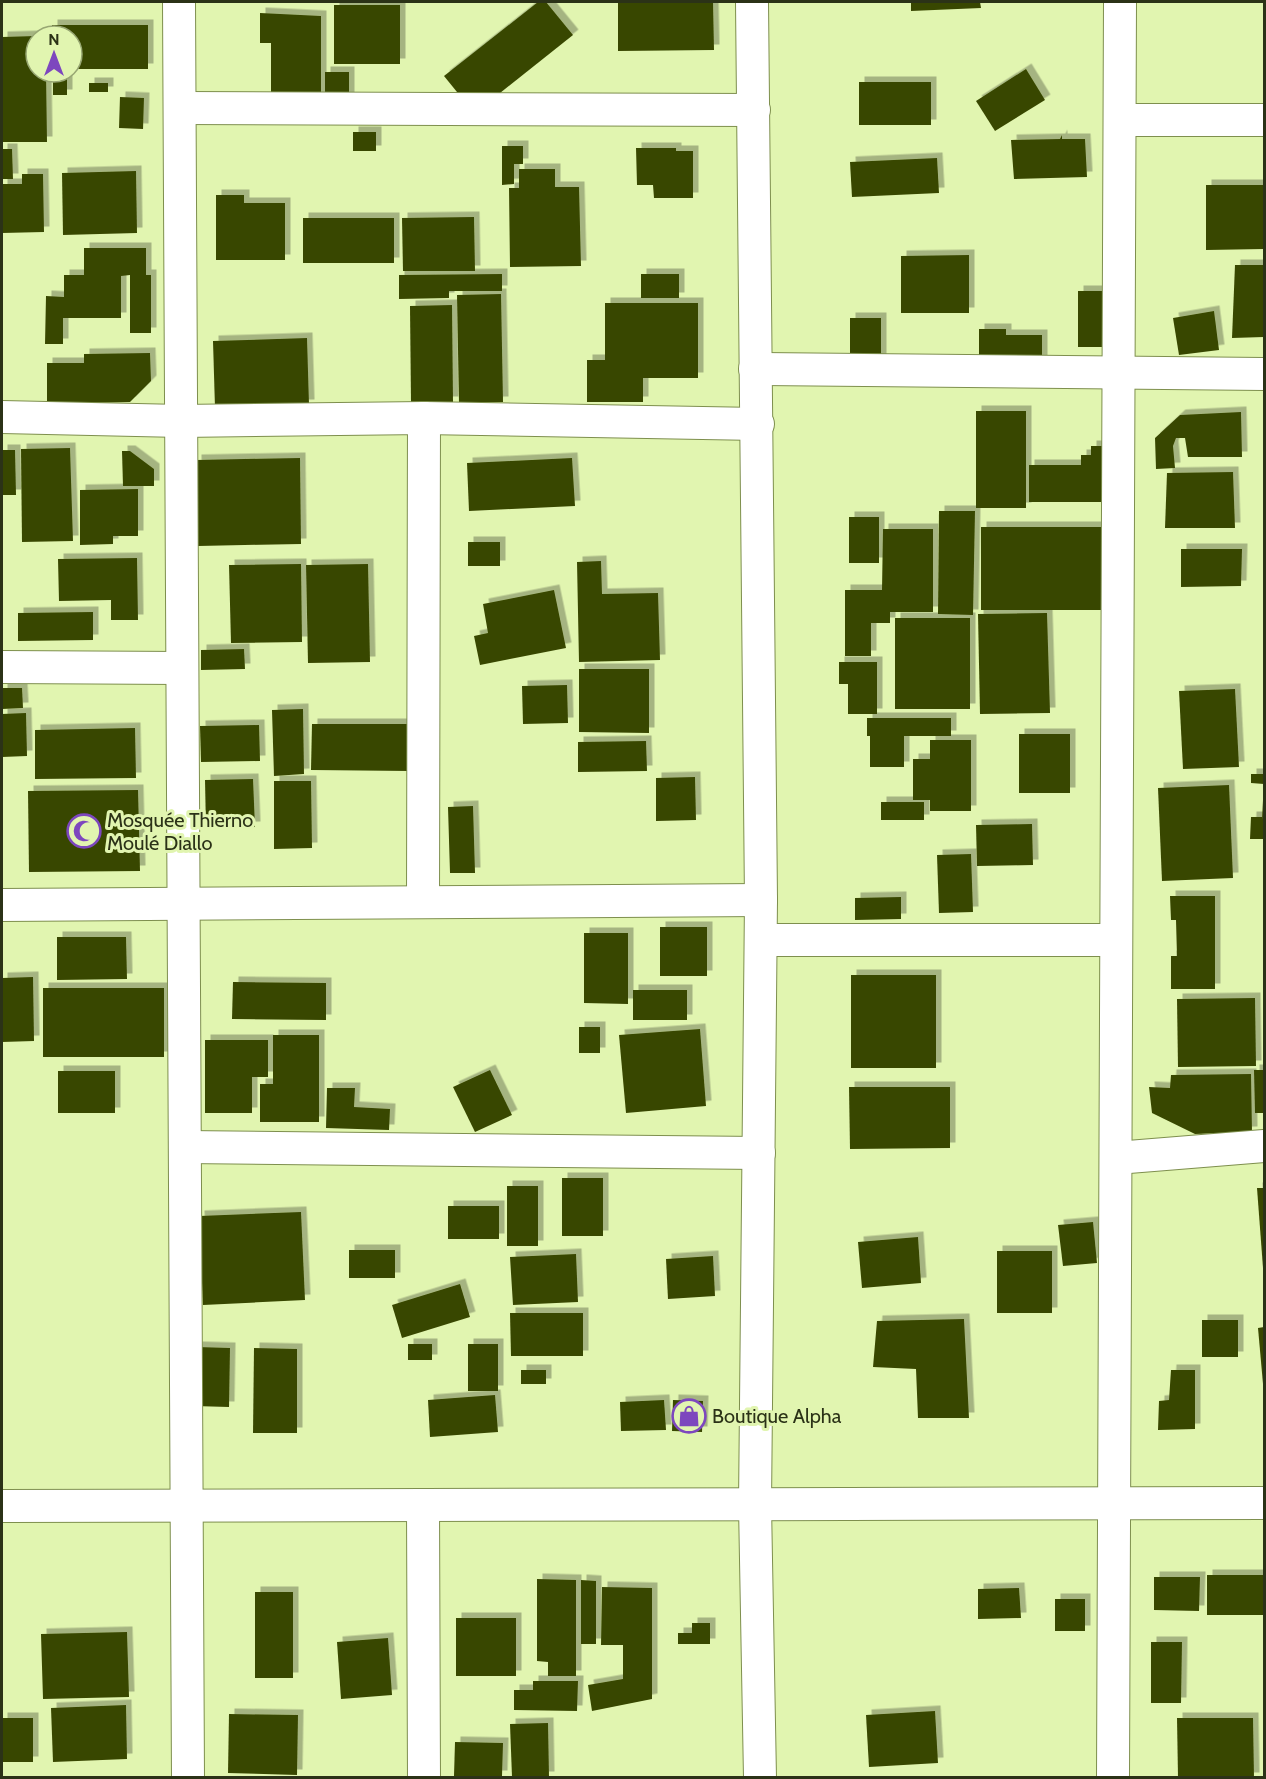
<svg xmlns="http://www.w3.org/2000/svg" width="1266" height="1779" font-family="Cabin,sans-serif">
  <style>
    .building { fill: #394700; filter: url(#shadow) }
    .lines { fill: none; stroke-linecap: round; stroke-linejoin: round }
    .street-casing { stroke: #7e8f4e; stroke-width: 34 }
    .street { stroke: #fff; stroke-width: 32 }
    .labels { text-anchor: middle; stroke-width: 6; stroke-linejoin: round; paint-order: stroke }
    .poi-label { font-size: 20px; fill: #2b3217; stroke: #e1f5b0; text-anchor: start }
  </style>
  <defs>
    <filter id="shadow"><feDropShadow dx="5.5" dy="-5.5" stdDeviation="0" flood-color="#0004"/></filter>
  </defs>
  <rect width="100%" height="100%" fill="#e1f5b0"/>
  <g class="building">
    <polygon points="538,2 546,2 573,35 485,105 470,108 444,76"/>
    <polygon points="630,2 713,2 714,50 618,51 618,3"/>
    <polygon points="911,2 980,2 981,8 911,11"/>
    <rect x="334" y="5" width="66" height="59"/>
    <polygon points="260,13 321,16 321,102 271,102 271,43 260,43"/>
    <polygon points="52,25 148,25 148,69 72,69 72,36 52,36"/>
    <polygon points="36,36 36,72 46,72 47,142 2,142 2,37"/>
    <polygon points="1026,69 1045,100 995,131 976,101"/>
    <rect x="325" y="72" width="24" height="26"/>
    <rect x="53" y="76" width="14" height="19"/>
    <rect x="859" y="82" width="72" height="43"/>
    <rect x="89" y="83" width="19" height="9"/>
    <polygon points="120,97 144,98 143,129 119,128"/>
    <rect x="353" y="132" width="23" height="19"/>
    <polygon points="1062,135 1062,139 1085,139 1087,177 1014,179 1011,140 1060,139"/>
    <polygon points="502,146 523,146 523,164 514,164 514,184 502,185"/>
    <polygon points="636,148 676,148 676,151 693,151 693,198 654,198 653,185 637,185"/>
    <polygon points="2,149 12,149 13,179 2,179"/>
    <polygon points="937,158 939,193 852,197 850,162"/>
    <polygon points="519,169 555,169 555,187 579,187 581,266 510,267 509,188 519,188"/>
    <polygon points="136,171 137,233 63,235 62,173"/>
    <polygon points="22,174 43,174 44,232 2,233 2,184 22,184"/>
    <polygon points="1206,185 1264,185 1264,249 1206,250"/>
    <polygon points="216,195 244,195 244,203 285,203 285,260 216,260"/>
    <polygon points="474,217 475,271 403,271 402,218"/>
    <rect x="303" y="218" width="91" height="45"/>
    <polygon points="84,248 146,248 146,275 151,275 151,333 130,333 130,275 121,276 121,318 63,318 63,344 45,344 46,296 64,297 64,275 84,275"/>
    <polygon points="969,255 969,313 901,313 901,256"/>
    <polygon points="1235,265 1264,265 1264,337 1232,338"/>
    <polygon points="502,274 502,291 449,291 449,298 399,299 399,275"/>
    <rect x="641" y="274" width="38" height="24"/>
    <rect x="1078" y="291" width="24" height="56"/>
    <polygon points="501,294 503,402 459,403 457,295"/>
    <polygon points="605,303 698,303 698,378 643,378 643,402 587,402 587,360 605,360"/>
    <polygon points="452,305 453,402 411,402 410,306"/>
    <polygon points="1214,311 1219,350 1179,355 1173,318"/>
    <rect x="850" y="318" width="31" height="45"/>
    <polygon points="979,329 1006,329 1006,335 1042,335 1042,361 979,361"/>
    <polygon points="307,338 309,405 215,408 213,341"/>
    <polygon points="150,353 151,381 130,402 47,404 47,363 84,363 84,354"/>
    <rect x="976" y="411" width="50" height="97"/>
    <polygon points="1241,412 1242,457 1188,457 1185,438 1176,438 1173,446 1175,468 1156,469 1155,438 1180,415"/>
    <polygon points="1091,446 1103,446 1103,502 1029,502 1029,465 1081,465 1081,455 1091,455"/>
    <polygon points="70,448 73,541 22,542 21,449"/>
    <polygon points="2,450 15,450 16,495 2,495"/>
    <polygon points="122,451 130,451 154,469 154,486 123,486"/>
    <polygon points="300,458 301,544 198,546 196,460"/>
    <polygon points="572,458 575,506 469,511 467,463"/>
    <polygon points="1233,472 1235,528 1165,528 1167,473"/>
    <polygon points="138,489 138,536 113,536 113,544 80,545 80,490"/>
    <polygon points="939,511 975,511 973,615 938,614"/>
    <rect x="849" y="517" width="30" height="46"/>
    <rect x="981" y="527" width="120" height="83"/>
    <polygon points="883,529 933,529 933,612 890,612 890,623 871,623 871,656 845,656 845,590 882,590"/>
    <rect x="468" y="542" width="32" height="24"/>
    <polygon points="1181,549 1242,549 1241,586 1181,587"/>
    <polygon points="137,558 138,620 111,620 111,600 59,601 58,559"/>
    <polygon points="601,561 602,594 658,593 660,660 579,662 577,562"/>
    <polygon points="301,564 302,642 231,643 229,565"/>
    <polygon points="368,564 370,662 308,663 306,565"/>
    <polygon points="554,590 566,648 480,665 474,636 488,633 483,604"/>
    <polygon points="93,612 93,640 18,641 18,613"/>
    <polygon points="1047,613 1050,713 980,714 978,614"/>
    <rect x="895" y="618" width="75" height="91"/>
    <polygon points="244,649 245,669 201,670 201,650"/>
    <polygon points="839,662 877,662 877,714 848,714 848,684 839,684"/>
    <polygon points="579,669 649,669 649,733 579,732"/>
    <polygon points="567,685 568,723 523,724 522,686"/>
    <polygon points="2,688 22,688 23,708 2,709"/>
    <polygon points="1235,689 1239,767 1183,769 1179,691"/>
    <polygon points="303,709 304,774 274,776 272,710"/>
    <polygon points="26,713 27,756 2,757 2,714"/>
    <polygon points="867,718 951,718 951,736 904,736 904,767 870,767 870,736 867,736"/>
    <polygon points="312,724 410,724 410,771 311,770"/>
    <polygon points="259,725 260,761 201,762 200,726"/>
    <polygon points="135,728 136,778 35,779 35,730"/>
    <rect x="1019" y="734" width="51" height="59"/>
    <polygon points="930,740 971,740 971,811 930,811 930,800 913,800 913,759 930,759"/>
    <polygon points="646,741 647,771 578,772 578,742"/>
    <polygon points="1251,774 1264,774 1264,784 1251,783"/>
    <polygon points="695,777 696,820 656,821 656,778"/>
    <polygon points="253,779 255,827 206,829 205,780"/>
    <polygon points="274,781 311,781 312,848 274,849"/>
    <polygon points="1229,785 1233,878 1162,881 1158,788"/>
    <polygon points="138,790 140,871 29,872 28,791"/>
    <polygon points="1262,800 1264,839 1250,839 1251,817 1262,817"/>
    <rect x="881" y="802" width="43" height="18"/>
    <polygon points="473,806 475,873 450,873 448,807"/>
    <polygon points="1032,824 1033,865 977,866 976,825"/>
    <polygon points="971,854 973,912 939,913 937,855"/>
    <polygon points="1170,896 1215,896 1215,989 1171,989 1171,956 1177,956 1176,920 1171,920"/>
    <polygon points="901,897 901,919 855,920 855,898"/>
    <rect x="660" y="927" width="47" height="49"/>
    <polygon points="584,933 628,933 628,1004 584,1003"/>
    <polygon points="57,937 126,937 127,979 57,980"/>
    <rect x="851" y="975" width="85" height="93"/>
    <polygon points="33,977 34,1041 2,1042 2,978"/>
    <polygon points="233,982 326,983 326,1020 232,1019"/>
    <rect x="43" y="988" width="121" height="69"/>
    <rect x="633" y="990" width="54" height="30"/>
    <polygon points="1255,998 1256,1066 1178,1067 1177,999"/>
    <rect x="579" y="1027" width="21" height="26"/>
    <polygon points="700,1029 706,1106 626,1113 619,1035"/>
    <polygon points="273,1035 319,1035 319,1122 260,1122 260,1084 273,1084"/>
    <polygon points="205,1040 268,1040 268,1077 252,1077 252,1113 205,1113"/>
    <polygon points="490,1070 512,1115 475,1132 453,1087"/>
    <polygon points="1254,1070 1264,1070 1264,1113 1255,1113"/>
    <rect x="58" y="1071" width="57" height="42"/>
    <polygon points="1251,1074 1252,1132 1195,1134 1152,1113 1149,1087 1170,1088 1171,1075"/>
    <polygon points="849,1087 950,1087 950,1148 850,1149"/>
    <polygon points="327,1088 355,1088 354,1107 390,1109 389,1130 326,1128"/>
    <rect x="562" y="1178" width="41" height="58"/>
    <rect x="507" y="1186" width="31" height="60"/>
    <polygon points="1257,1188 1264,1188 1264,1268 1263,1268"/>
    <rect x="448" y="1206" width="51" height="33"/>
    <polygon points="301,1212 305,1300 203,1305 199,1216"/>
    <polygon points="1093,1222 1097,1263 1063,1266 1058,1225"/>
    <polygon points="918,1237 921,1283 862,1288 858,1242"/>
    <rect x="349" y="1250" width="46" height="28"/>
    <rect x="997" y="1251" width="55" height="62"/>
    <polygon points="576,1254 578,1302 513,1305 510,1257"/>
    <polygon points="713,1256 715,1296 668,1299 666,1259"/>
    <polygon points="460,1284 470,1317 402,1338 392,1305"/>
    <polygon points="510,1313 583,1313 583,1356 511,1356"/>
    <polygon points="964,1319 969,1418 918,1418 916,1369 873,1367 877,1321"/>
    <rect x="1202" y="1320" width="36" height="37"/>
    <polygon points="1264,1327 1264,1383 1263,1384 1258,1328"/>
    <rect x="408" y="1344" width="24" height="16"/>
    <rect x="468" y="1344" width="30" height="47"/>
    <polygon points="197,1347 230,1348 229,1407 194,1406"/>
    <polygon points="254,1348 297,1349 297,1433 253,1433"/>
    <rect x="521" y="1370" width="25" height="14"/>
    <polygon points="1171,1370 1195,1370 1195,1429 1158,1430 1159,1401 1169,1400"/>
    <polygon points="495,1395 498,1432 430,1437 428,1400"/>
    <polygon points="664,1400 666,1430 621,1431 620,1402"/>
    <polygon points="673,1400 703,1401 702,1432 672,1431"/>
    <rect x="1207" y="1575" width="57" height="40"/>
    <polygon points="1154,1577 1200,1577 1199,1611 1154,1610"/>
    <polygon points="537,1579 576,1580 576,1676 548,1676 548,1662 537,1661"/>
    <polygon points="581,1580 596,1581 596,1644 581,1644"/>
    <polygon points="602,1587 652,1588 652,1699 592,1711 588,1685 623,1679 623,1645 601,1645"/>
    <polygon points="1019,1588 1021,1618 978,1619 978,1589"/>
    <rect x="255" y="1592" width="38" height="86"/>
    <rect x="1055" y="1599" width="30" height="32"/>
    <rect x="456" y="1618" width="60" height="58"/>
    <polygon points="692,1623 710,1623 710,1644 678,1644 678,1633 692,1633"/>
    <polygon points="127,1632 129,1697 43,1699 41,1634"/>
    <polygon points="388,1638 392,1695 341,1699 337,1642"/>
    <polygon points="1151,1642 1182,1642 1181,1703 1151,1703"/>
    <polygon points="533,1681 578,1681 577,1711 514,1710 514,1690 533,1690"/>
    <polygon points="126,1705 127,1759 53,1762 51,1708"/>
    <polygon points="935,1711 938,1763 869,1767 866,1715"/>
    <polygon points="229,1714 298,1715 297,1775 228,1773"/>
    <rect x="2" y="1718" width="31" height="44"/>
    <polygon points="1177,1718 1253,1718 1254,1778 1178,1777"/>
    <polygon points="548,1723 549,1777 512,1777 510,1724"/>
    <polygon points="455,1742 503,1743 502,1776 454,1776"/>
  </g>
  <g class="lines">
    <defs>
      <g id="street">
        <polyline points="179,2 188,1778"/>
        <polyline points="752,2 761,900 755,1505 760,1778"/>
        <polyline points="180,108 754,110"/>
        <polyline points="1120,120 1264,120"/>
        <polyline points="755,369 1264,374"/>
        <polyline points="2,417 181,421 424,418 758,424"/>
        <polyline points="2,667 182,668"/>
        <polyline points="423,902 424,418"/>
        <polyline points="2,905 761,900"/>
        <polyline points="761,940 1116,940"/>
        <polyline points="185,1147 759,1153"/>
        <polyline points="1116,1158 1264,1146"/>
        <polyline points="423,1505 424,1778"/>
        <polyline points="2,1506 1264,1503"/>
        <polyline points="1113,1778 1120,2"/>
      </g>
    </defs>
    <use href="#street" class="street-casing"/>
    <use href="#street" class="street"/>
  </g>
  <defs>
    <symbol id="mosque-ring" viewBox="-11 -11 22 22"><circle r="9.5" fill="#e1f5b0" stroke="#7d47be" stroke-width="1.5"/><path d="M3.5-4.9A6 6 0 1 0 3.5 4.9A5 5 0 1 1 3.5-4.9Z" fill="#7d47be"/></symbol>
    <symbol id="shop-ring" viewBox="-11 -11 22 22"><circle r="9.5" fill="#e1f5b0" stroke="#7d47be" stroke-width="1.5"/><path d="M-5-2.5h2.3a2.7 3.5 0 0 1 5.4 0H5L5.5 6h-11ZM-1.5-2.5h3a1.5 2.3 0 0 0-3 0Z" fill="#7d47be"/></symbol>
  </defs>
  <g fill-rule="evenodd">
    <use href="#mosque-ring" x="65" y="812" width="38" height="38"/>
    <use href="#shop-ring" x="670" y="1397" width="38" height="38"/>
  </g>
  <g class="labels">
    <g class="poi-label">
      <text x="107" y="827">Mosquée Thierno<tspan x="107" dy="23">Moulé Diallo</tspan></text>
      <text x="712" y="1423">Boutique Alpha</text>
    </g>
  </g>
  <rect width="1266" height="1779" fill="none" stroke="#2b3217" stroke-width="6"/>
  <g transform="translate(54 54)"><circle r="28" fill="#e1f5b0" stroke="#98a773" stroke-width="1.5"/>
  <path d="M0-4.5L10 22L0 15L-10 22Z" fill="#7d47be"/>
  <text y="-9" font-size="16" font-weight="bold" text-anchor="middle" fill="#2b3217">N</text>
  </g>
</svg>
